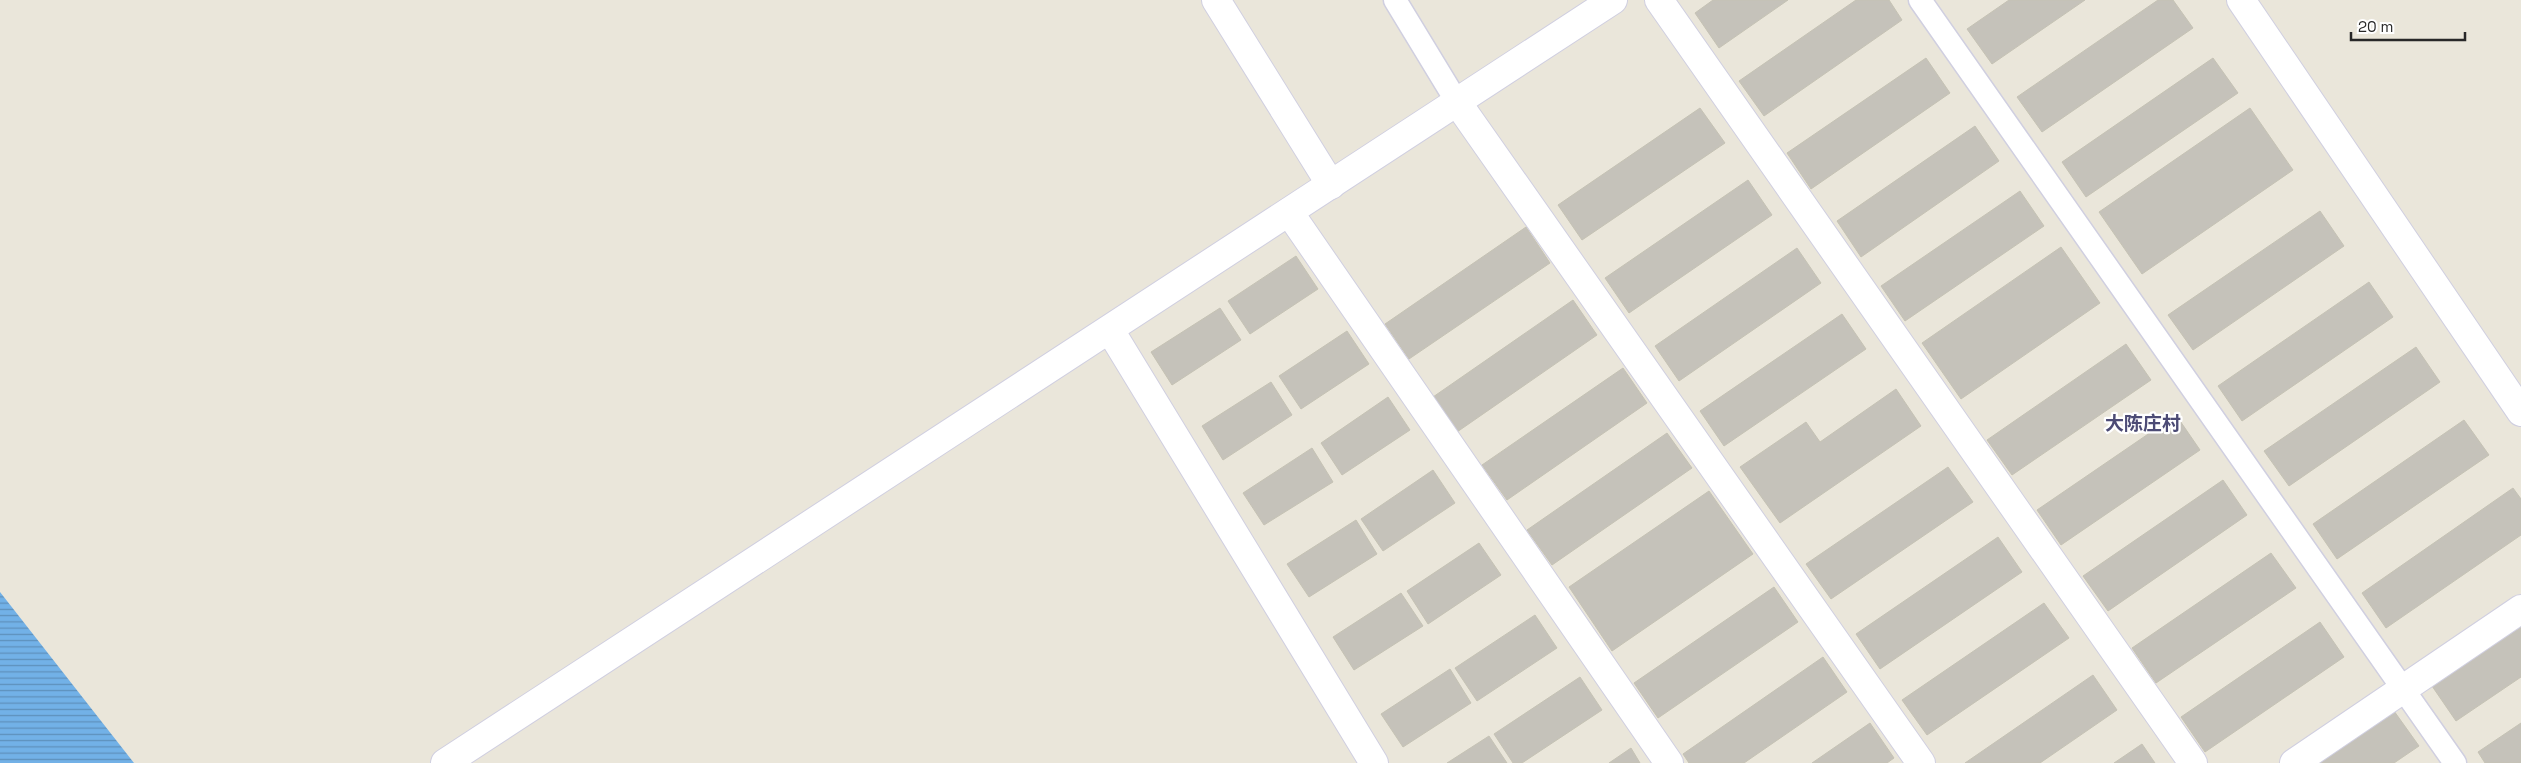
<svg xmlns="http://www.w3.org/2000/svg" width="2521" height="763" font-family="'Space Grotesk','Noto Sans SC',sans-serif">
  <style>
    .water { fill: url(#water-rules) }
    .building { fill: #c5c2ba; stroke: #c5c2b4 }
    .lines { fill: none; stroke-linecap: round; stroke-linejoin: round }
    .service-casing { stroke: #d0cfe0; stroke-width: 25 }
    .minor-casing { stroke: #d0cfe0; stroke-width: 30 }
    .service { stroke: #fff; stroke-width: 22 }
    .minor { stroke: #fff; stroke-width: 28 }
    .labels { text-anchor: middle; stroke-width: 4.5; stroke-linejoin: round; paint-order: stroke }
    .quarter-label { font-size: 19px; font-weight: bold; fill: #4c4b75; stroke: #fff }
  </style>
  <defs>
    <pattern id="water-rules" width="6" height="5" patternUnits="userSpaceOnUse" patternTransform="scale(1.25)"><rect width="6" height="5" fill="#72b1e7"/><path d="M0 2.5h6" fill="none" stroke="#5e90bb"/></pattern>
  </defs>
  <rect width="100%" height="100%" fill="#eae6da"/>
  <polygon class="water" points="0,592 134,763 0,763"/>
  <g class="building">
    <polygon points="1713,0 1788,0 1719,48 1695,13"/>
    <polygon points="1856,0 1889,0 1902,20 1764,116 1739,81"/>
    <polygon points="2009,0 2085,0 1992,64 1967,29"/>
    <polygon points="2158,0 2173,0 2193,28 2042,132 2017,97"/>
    <polygon points="1926,58 1950,93 1811,189 1787,153"/>
    <polygon points="2213,58 2238,93 2086,197 2062,162"/>
    <polygon points="1700,108 1725,143 1582,240 1558,205"/>
    <polygon points="2250,108 2293,170 2142,274 2099,212"/>
    <polygon points="1975,126 1999,161 1861,257 1837,221"/>
    <polygon points="1748,180 1772,215 1629,313 1605,278"/>
    <polygon points="2020,191 2044,226 1905,321 1881,286"/>
    <polygon points="2320,211 2344,246 2193,350 2168,315"/>
    <polygon points="1526,227 1550,263 1409,359 1385,324"/>
    <polygon points="2061,247 2100,303 1961,399 1922,343"/>
    <polygon points="1797,248 1821,283 1679,381 1655,346"/>
    <polygon points="1296,256 1318,289 1250,334 1228,301"/>
    <polygon points="2369,282 2393,317 2242,421 2218,386"/>
    <polygon points="1573,300 1597,335 1457,432 1433,397"/>
    <polygon points="1220,308 1241,340 1172,385 1151,352"/>
    <polygon points="1842,314 1866,349 1724,446 1700,411"/>
    <polygon points="1347,331 1369,364 1301,409 1279,376"/>
    <polygon points="2126,344 2151,380 2012,475 1987,440"/>
    <polygon points="2416,347 2440,382 2289,486 2264,451"/>
    <polygon points="1623,368 1647,403 1507,500 1482,465"/>
    <polygon points="1271,382 1292,415 1223,460 1202,426"/>
    <polygon points="1896,389 1921,426 1780,523 1740,467 1806,422 1820,442"/>
    <polygon points="1388,397 1410,430 1342,475 1321,443"/>
    <polygon points="2176,415 2200,450 2061,545 2037,510"/>
    <polygon points="2464,420 2489,455 2337,559 2313,524"/>
    <polygon points="1667,433 1692,468 1552,565 1527,530"/>
    <polygon points="1312,448 1333,482 1264,525 1243,493"/>
    <polygon points="1948,467 1973,502 1831,599 1806,564"/>
    <polygon points="1433,470 1455,503 1383,551 1361,519"/>
    <polygon points="2223,480 2247,515 2108,611 2083,576"/>
    <polygon points="2513,488 2521,499 2521,535 2386,628 2362,593"/>
    <polygon points="1709,491 1753,554 1612,651 1569,587"/>
    <polygon points="1356,520 1377,554 1309,597 1287,564"/>
    <polygon points="1998,537 2022,572 1880,669 1856,634"/>
    <polygon points="1479,543 1501,575 1428,624 1407,591"/>
    <polygon points="2271,553 2296,588 2156,683 2132,648"/>
    <polygon points="1774,587 1798,622 1658,718 1634,683"/>
    <polygon points="1401,593 1423,626 1354,670 1333,637"/>
    <polygon points="2044,603 2069,638 1927,735 1902,700"/>
    <polygon points="1535,615 1557,648 1477,701 1455,668"/>
    <polygon points="2320,622 2344,657 2205,752 2181,717"/>
    <polygon points="2521,625 2521,677 2456,721 2432,686"/>
    <polygon points="1823,657 1847,692 1744,763 1689,763 1683,754"/>
    <polygon points="1450,669 1471,703 1403,747 1381,714"/>
    <polygon points="2093,675 2117,710 2040,763 1965,763"/>
    <polygon points="1580,677 1602,710 1522,763 1513,763 1494,734"/>
    <polygon points="2394,711 2419,746 2394,763 2319,763"/>
    <polygon points="1870,723 1894,758 1887,763 1812,763"/>
    <polygon points="2521,723 2521,763 2485,763 2478,752"/>
    <polygon points="1489,736 1507,763 1447,763"/>
    <polygon points="2142,744 2155,763 2114,763"/>
    <polygon points="1631,748 1640,763 1609,763"/>
  </g>
  <g class="lines">
    <defs>
      <g id="service">
        <polyline points="1395,0 1457,102"/>
        <polyline points="1920,0 2455,763"/>
      </g>
      <g id="minor">
        <polyline points="1216,0 1331,185"/>
        <polyline points="1659,0 2193,763"/>
        <polyline points="2241,0 2521,412"/>
        <polyline points="1457,102 1921,763"/>
        <polyline points="1289,212 1669,763"/>
        <polyline points="1110,330 1374,763"/>
        <polyline points="445,763 1613,0"/>
        <polyline points="2294,763 2521,609"/>
      </g>
    </defs>
    <use href="#service" class="service-casing"/>
    <use href="#minor" class="minor-casing"/>
    <use href="#service" class="service"/>
    <use href="#minor" class="minor"/>
  </g>
  <g class="labels">
    <g class="quarter-label">
      <text x="2143" y="430">大陈庄村</text>
    </g>
  </g>
  <path d="M2351 32v8h114v-8" fill="none" stroke="#282828" stroke-width="2.5"/>
  <text x="2358" y="32" font-size="15" fill="#282828" stroke="#ffffff" stroke-width="4" paint-order="stroke">20 m</text>
</svg>
